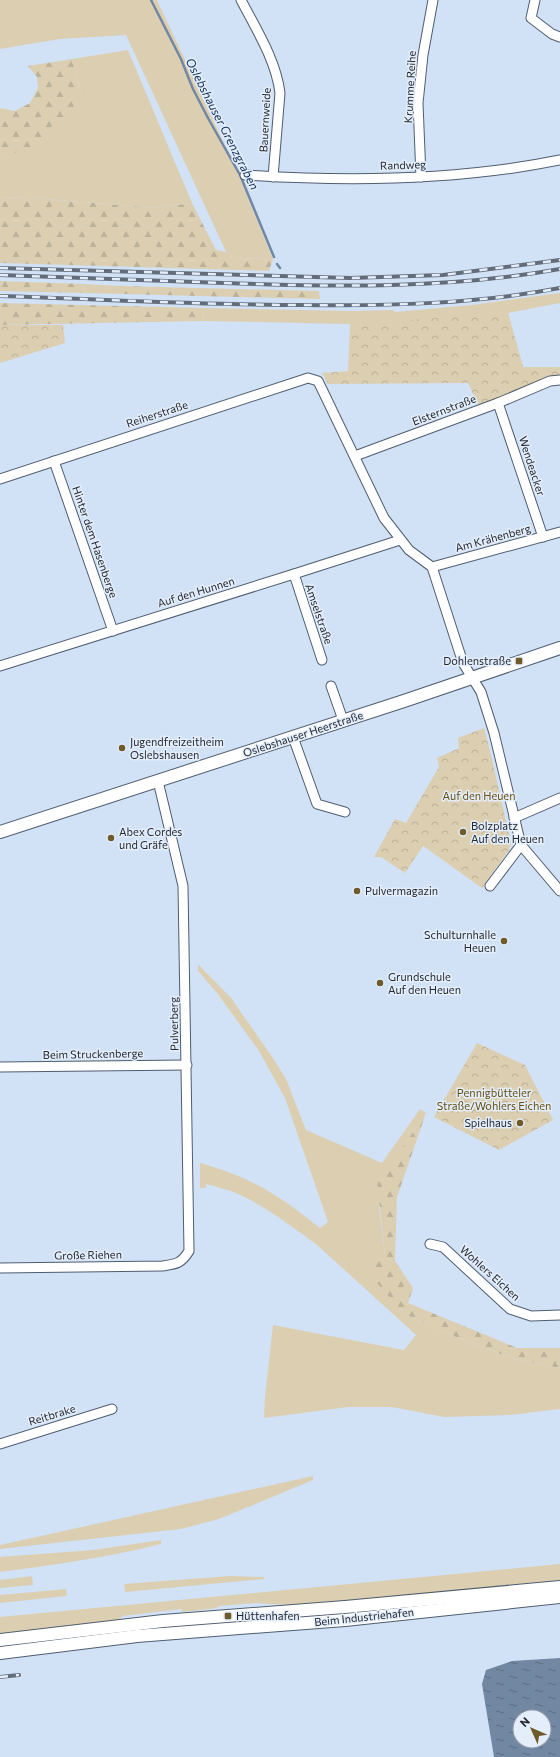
<svg xmlns="http://www.w3.org/2000/svg" width="560" height="1757" font-family="Commissioner,sans-serif">
  <style>
    .green { fill: #dccfb1 }
    .forest { fill: url(#forest-firs) }
    .park { fill: url(#park-crowns) }
    .water { fill: url(#water-ripples); fill-rule: evenodd }
    .lines { fill: none; stroke-linecap: round; stroke-linejoin: round }
    .stream { stroke: #7287a2; stroke-width: 2.5 }
    .minor-casing { stroke: #4f5d6f; stroke-width: 11 }
    .major-casing { stroke: #4f5d6f; stroke-width: 14 }
    .minor { stroke: #fff; stroke-width: 9 }
    .major { stroke: #fff; stroke-width: 12 }
    .rail-casing { stroke: #636d7a; stroke-width: 4 }
    .rail { stroke: #e4eefb; stroke-width: 2.5; stroke-dasharray: 8; stroke-linecap: butt }
    .poi-dot { fill: #6f5a29; stroke: #e4eefb; stroke-width: 1.5 }
    .labels { text-anchor: middle; stroke-width: 3; stroke-linejoin: round; paint-order: stroke }
    .street-label { font-size: 11px; fill: #232931; stroke: #e4eefb }
    .poi-label { font-size: 11px; fill: #232931; stroke: #e4eefb; text-anchor: start }
    .park-label { font-size: 11px; fill: #644e14; stroke: #e4eefb }
    .water-label { font-size: 12px; font-style: italic; fill: #113056; stroke: #e4eefb }
  </style>
  <defs>
    <pattern id="forest-firs" width="22" height="20" patternUnits="userSpaceOnUse"><rect width="22" height="20" fill="#dccfb1"/><path d="M5 1l3.5 6h-7zM16 11l3.5 6h-7z" fill="#bcb299"/></pattern>
    <pattern id="park-crowns" width="20" height="18" patternUnits="userSpaceOnUse"><rect width="20" height="18" fill="#dccfb1"/><path d="M2 6a3 3 0 1 1 6 0M12 15a3 3 0 1 1 6 0" fill="none" stroke="#bcb299"/></pattern>
    <pattern id="water-ripples" width="26" height="14" patternUnits="userSpaceOnUse"><rect width="26" height="14" fill="#7287a2"/><path d="M2 4q2-2 4 0t4 0M15 11q2-2 4 0t4 0" fill="none" stroke="#5d6e85"/></pattern>
  </defs>
  <rect width="100%" height="100%" fill="#d1e2f7"/>
  <g class="green">
    <polygon points="0,0 157,0 236,169 273,259 233,258 226,252 126,35 60,39 0,49"/>
    <polygon points="128,50 192,203 155,208 143,207 31,198 0,197 0,155 5,157 81,91 72,59"/>
    <polygon points="83,284 122,286 122,294 82,293"/>
    <polygon points="560,293 560,303 508,313 523,367 349,324 202,321 204,308 352,311 393,310 395,312 472,305"/>
    <path d="M198,964L231,998L273,1058L286,1079L306,1130L382,1163L420,1109L426,1113L405,1144L379,1207L385,1255L401,1310L409,1316L463,1340L515,1359L560,1368V1409L510,1415L444,1417L392,1407H348L264,1418L265,1396L273,1325L404,1350L416,1335L316,1244C291,1226 264,1205 236,1193C226,1189 216,1187 206,1184V1188H200V1163C251,1177 279,1195 320,1228L328,1222L285,1098L259,1051L217,993L198,971Z"/>
    <polygon points="313,1476 313,1480 219,1519 181,1529 0,1549 0,1545"/>
    <path d="M161,1540V1544C108,1557 55,1565 0,1572V1557L93,1550Z"/>
    <polygon points="560,1564 560,1580 286,1607 286,1605 256,1603 219,1606 217,1608 183,1612 181,1609 123,1616 120,1618 120,1621 0,1635 0,1617"/>
    <polygon points="32,1576 33,1585 0,1588 0,1580"/>
    <polygon points="229,1576 264,1577 264,1579 125,1592 124,1584"/>
    <polygon points="66,1589 67,1596 0,1603 0,1595"/>
    <polygon points="280,1618 280,1620 0,1647 0,1645 120,1630"/>
  </g>
  <g class="forest">
    <polygon points="72,59 81,91 74,106 47,140 5,157 0,155 0,108 15,111 30,103 38,88 37,77 28,66"/>
    <polygon points="0,197 31,198 143,207 155,208 192,203 216,250 226,252 233,258 273,259 269,271 0,263"/>
    <polygon points="0,281 83,284 82,293 0,291"/>
    <polygon points="122,286 319,291 320,299 122,294"/>
    <polygon points="0,303 204,308 202,321 0,325"/>
    <polygon points="426,1113 397,1197 395,1261 413,1288 408,1303 517,1348 560,1348 560,1368 515,1359 463,1340 409,1316 401,1310 376,1282 372,1266 385,1255 377,1180 405,1144"/>
  </g>
  <g class="park">
    <polygon points="508,313 523,367 560,367 560,378 479,407 468,383 328,384 322,373 348,371 350,324"/>
    <polygon points="0,325 63,325 65,343 0,363"/>
    <polygon points="484,728 491,755 511,843 509,850 482,888 423,846 405,873 381,857 374,857 395,819 406,823 439,767 437,758 459,748 458,738"/>
    <polygon points="477,1043 525,1065 553,1120 499,1150 434,1117"/>
  </g>
  <path class="water" d="M560,1658V1757H494L482,1684L486,1670L512,1661ZM520,1717H544V1741H520Z"/>
  <g class="lines">
    <g class="stream">
      <polyline points="151,0 181,59 193,89 208,118 240,175 274,257"/>
      <polyline points="277,264 280,268"/>
    </g>
    <defs>
      <g id="minor">
        <path d="M241,0C256,29 276,60 280,93L273,177"/>
        <polyline points="535,0 531,18 552,34 560,37"/>
        <path d="M245,175C350,182 457,181 560,160"/>
        <polyline points="421,177 418,103 423,55 433,0"/>
        <polyline points="498,403 543,537"/>
        <polyline points="355,456 498,403 550,381 560,380"/>
        <polyline points="54,461 113,631"/>
        <polyline points="0,479 308,378 318,381 384,518 409,550 432,567 463,663 481,692 494,733 521,845 560,891"/>
        <polyline points="432,567 560,532"/>
        <polyline points="294,574 322,660"/>
        <polyline points="0,666 294,574 400,540"/>
        <polyline points="331,686 343,720"/>
        <polyline points="293,737 317,804 345,812"/>
        <polyline points="514,818 560,798"/>
        <polyline points="490,886 521,845"/>
        <polyline points="0,1067 187,1065"/>
        <polyline points="430,1244 443,1247 510,1309 531,1316 560,1315"/>
        <path d="M0,1268L162,1266C176,1264 181,1264 189,1251L183,886L158,781"/>
        <polyline points="0,1444 112,1409"/>
      </g>
      <g id="major">
        <polyline points="0,832 404,701 560,648"/>
        <polyline points="0,1640 163,1621 345,1607 560,1587"/>
        <polyline points="0,1653 137,1636 345,1620 560,1597"/>
      </g>
    </defs>
    <use href="#minor" class="minor-casing"/>
    <use href="#major" class="major-casing"/>
    <use href="#minor" class="minor"/>
    <use href="#major" class="major"/>
    <defs>
      <g id="rail">
        <polyline points="0,268 350,278 443,275 560,260"/>
        <path d="M0,275C74,278 149,280 223,283C335,287 449,289 560,269"/>
        <path d="M0,296C101,299 203,305 305,305C389,306 476,304 560,288"/>
        <polyline points="0,1677 19,1675"/>
      </g>
    </defs>
    <use href="#rail" class="rail-casing"/>
    <use href="#rail" class="rail"/>
  </g>
  <g class="poi-dot">
    <rect x="515" y="657" width="8" height="8" rx="2"/>
    <circle cx="122" cy="748" r="4"/>
    <circle cx="463" cy="832" r="4"/>
    <circle cx="111" cy="838" r="4"/>
    <circle cx="357" cy="891" r="4"/>
    <circle cx="504" cy="941" r="4"/>
    <circle cx="380" cy="983" r="4"/>
    <circle cx="520" cy="1123" r="4"/>
    <rect x="224" y="1612" width="8" height="8" rx="2"/>
  </g>
  <g class="labels">
    <g class="street-label">
      <text transform="translate(410 87) rotate(-87)" y="4">Krumme Reihe</text>
      <text transform="translate(265 120) rotate(-87)" y="4">Bauernweide</text>
      <text transform="translate(403 165) rotate(-2)" y="4">Randweg</text>
      <text transform="translate(444 410) rotate(-21)" y="4">Elsternstraße</text>
      <text transform="translate(157 414) rotate(-18)" y="4">Reiherstraße</text>
      <text transform="translate(532 466) rotate(72)" y="4">Wendeacker</text>
      <text transform="translate(493 538) rotate(-15)" y="4">Am Krähenberg</text>
      <text transform="translate(95 542) rotate(71)" y="4">Hinter dem Hasenberge</text>
      <text transform="translate(196 592) rotate(-17)" y="4">Auf den Hunnen</text>
      <text transform="translate(319 614) rotate(71)" y="4">Amselstraße</text>
      <text transform="translate(303 734) rotate(-18)" y="4">Oslebshauser Heerstraße</text>
      <text transform="translate(174 1024) rotate(-91)" y="4">Pulverberg</text>
      <text transform="translate(93 1054) rotate(-1)" y="4">Beim Struckenberge</text>
      <text transform="translate(88 1255) rotate(-1)" y="4">Große Riehen</text>
      <text transform="translate(490 1273) rotate(42)" y="4">Wohlers Eichen</text>
      <text transform="translate(52 1415) rotate(-17)" y="4">Reitbrake</text>
      <text transform="translate(364 1617) rotate(-6)" y="4">Beim Industriehafen</text>
    </g>
    <g class="poi-label">
      <text x="511" y="665" text-anchor="end">Dohlenstraße</text>
      <text x="130" y="746">Jugendfreizeitheim<tspan x="130" dy="13">Oslebshausen</tspan></text>
      <text x="471" y="830">Bolzplatz<tspan x="471" dy="13">Auf den Heuen</tspan></text>
      <text x="119" y="836">Abex Cordes<tspan x="119" dy="13">und Gräfe</tspan></text>
      <text x="365" y="895">Pulvermagazin</text>
      <text x="496" y="939" text-anchor="end">Schulturnhalle<tspan x="496" dy="13">Heuen</tspan></text>
      <text x="388" y="981">Grundschule<tspan x="388" dy="13">Auf den Heuen</tspan></text>
      <text x="512" y="1127" text-anchor="end">Spielhaus</text>
      <text x="236" y="1620">Hüttenhafen</text>
    </g>
    <g class="park-label">
      <text x="479" y="800">Auf den Heuen</text>
      <text x="494" y="1097">Pennigbütteler<tspan x="494" dy="13">Straße/Wohlers Eichen</tspan></text>
    </g>
    <g class="water-label">
      <text transform="translate(222 124) rotate(63)" y="4">Oslebshauser Grenzgraben</text>
    </g>
  </g>
  <g transform="translate(532 1729) rotate(315)"><circle r="19" fill="#e4eefb" stroke="#979faa"/>
  <path d="M0-3L7 15L0 10L-7 15Z" fill="#6f5a29"/>
  <text y="-6" font-size="11" font-weight="bold" text-anchor="middle" fill="#232931">N</text>
  </g>
</svg>
